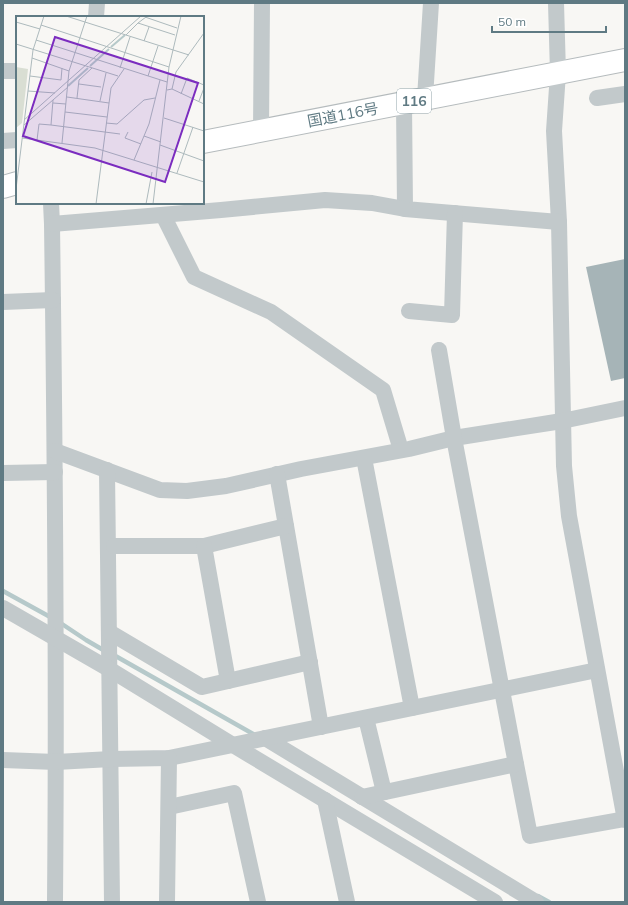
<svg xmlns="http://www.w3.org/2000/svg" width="628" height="905" font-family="Mulish,'Noto Sans JP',sans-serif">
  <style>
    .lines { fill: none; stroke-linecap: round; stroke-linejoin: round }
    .stream { stroke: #b6c9ca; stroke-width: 4.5 }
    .building { fill: #a6b4b7 }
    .trunk-casing { stroke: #b5bbbd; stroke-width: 24 }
    .minor { stroke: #c2c9cb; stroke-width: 16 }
    .trunk { stroke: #fff; stroke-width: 22 }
    .labels { text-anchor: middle; stroke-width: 4; stroke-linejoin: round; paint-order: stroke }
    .shield { fill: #fff; stroke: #8fa2a8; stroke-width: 1 }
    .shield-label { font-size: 14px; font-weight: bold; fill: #5f7a83 }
    .street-label { font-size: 15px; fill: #5f7a83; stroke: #fff }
    .inset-river { fill: none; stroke: #b6c9ca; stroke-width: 2 }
    .inset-road { fill: none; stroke: #adbabd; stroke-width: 1 }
    .view { fill: #7b2cbf; fill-opacity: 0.15; stroke: #7b2cbf; stroke-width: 2 }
    .inset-edge { fill: none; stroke: #5f7a83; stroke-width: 2 }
  </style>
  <rect width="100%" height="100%" fill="#f8f7f4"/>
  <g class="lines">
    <g class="stream">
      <polyline points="3,591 52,618"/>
      <polyline points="59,622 86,640 105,651"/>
      <polyline points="112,654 255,735"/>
      <polyline points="538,896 549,902"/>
    </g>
  </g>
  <polygon class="building" points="625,259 625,378 611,381 586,267"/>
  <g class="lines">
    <defs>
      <g id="trunk">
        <polyline points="203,142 625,60"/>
        <polyline points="3,187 17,183"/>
      </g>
    </defs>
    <use href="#trunk" class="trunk-casing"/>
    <g class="minor">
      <polyline points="556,3 558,73 554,131 559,222 564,466 569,516 625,820"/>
      <polyline points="96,17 97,3"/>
      <polyline points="3,71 17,71"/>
      <polyline points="425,98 431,3"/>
      <polyline points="597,98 625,94"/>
      <polyline points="404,103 405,209 559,222"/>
      <polyline points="261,131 262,3"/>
      <polyline points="3,141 17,140"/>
      <path d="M51,203L52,224C55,450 57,676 55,902"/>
      <polyline points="163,215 194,277 271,312 383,390 401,450"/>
      <polyline points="52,224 221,210 325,200 372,203 405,209"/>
      <polyline points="3,302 53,300"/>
      <polyline points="409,311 452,315 455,213"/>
      <polyline points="55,451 160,490 187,491 226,486 301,469 409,449 454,438 562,421 625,408"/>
      <polyline points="364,458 412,708"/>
      <polyline points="107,470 112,902"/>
      <polyline points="3,473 55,472"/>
      <polyline points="277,474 321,727"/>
      <polyline points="114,546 204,546 286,526"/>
      <polyline points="204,546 228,681"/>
      <polyline points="3,608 109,669 233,745 495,902"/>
      <polyline points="109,632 202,687 310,662"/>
      <polyline points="366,718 384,792"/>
      <polyline points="265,738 536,902"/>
      <polyline points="3,760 56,762 111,759 169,758 597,670"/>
      <polyline points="516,764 530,836 625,819"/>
      <polyline points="362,797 516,764 454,438 439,350"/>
      <polyline points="325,800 347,902"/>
      <polyline points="169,807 234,793 258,902"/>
      <polyline points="167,902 169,758"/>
    </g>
    <use href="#trunk" class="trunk"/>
  </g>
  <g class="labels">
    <rect class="shield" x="397" y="89" width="34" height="24" rx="3"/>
    <g class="shield-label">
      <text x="414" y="106">116</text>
    </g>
    <g class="street-label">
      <text transform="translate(343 115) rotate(-11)" y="5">国道116号</text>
    </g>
  </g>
  <g transform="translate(16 16)">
    <rect width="188" height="188" fill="#f8f7f4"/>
    <path d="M0,51L12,53L6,107L0,112Z" fill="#d9ded3"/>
    <path class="inset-river" d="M95,31L109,19M74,50L93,33M52,70L72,52"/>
    <path class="inset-road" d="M50,0L173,39M129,1L161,12M130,1L122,7L159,19M0,6L24,13M25,9L153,51M110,19L122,7M20,24L151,66M128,25L133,11M0,28L102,60M16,42L53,55M104,52L114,21M14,60L45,64L46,52M132,60L142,30M63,68L85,71M156,73L160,56L188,17M151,74L156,73L188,88M12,75L39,77M165,78L171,62L188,69M51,81L93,87M61,82L63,64L76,52M37,84L35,109L104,118M84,85L90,57M183,85L188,72M37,87L50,88M49,96L91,101M148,102L188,115M8,104L125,0M90,107L101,108L128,84L139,82M8,109L52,71M112,116L109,122L125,128M128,120L133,108L144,64M6,122L79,132L188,166M21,124L23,108L35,109M46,127L53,55L71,0M144,129L188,145M118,144L128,120L145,126M161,157L177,111M0,173L17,34L28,0M80,188L95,72L108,53M130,188L136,156M137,188L153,51L165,0"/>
    <path class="view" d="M39,21L182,67L149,166L7,120Z"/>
    <rect width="188" height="188" class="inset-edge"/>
  </g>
  <rect width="628" height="905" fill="none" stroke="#5f7a83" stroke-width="8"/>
  <path d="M492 26v6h114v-6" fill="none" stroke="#5f7a83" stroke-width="2"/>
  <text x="498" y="26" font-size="12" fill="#5f7a83" stroke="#ffffff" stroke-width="3" paint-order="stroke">50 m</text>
</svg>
